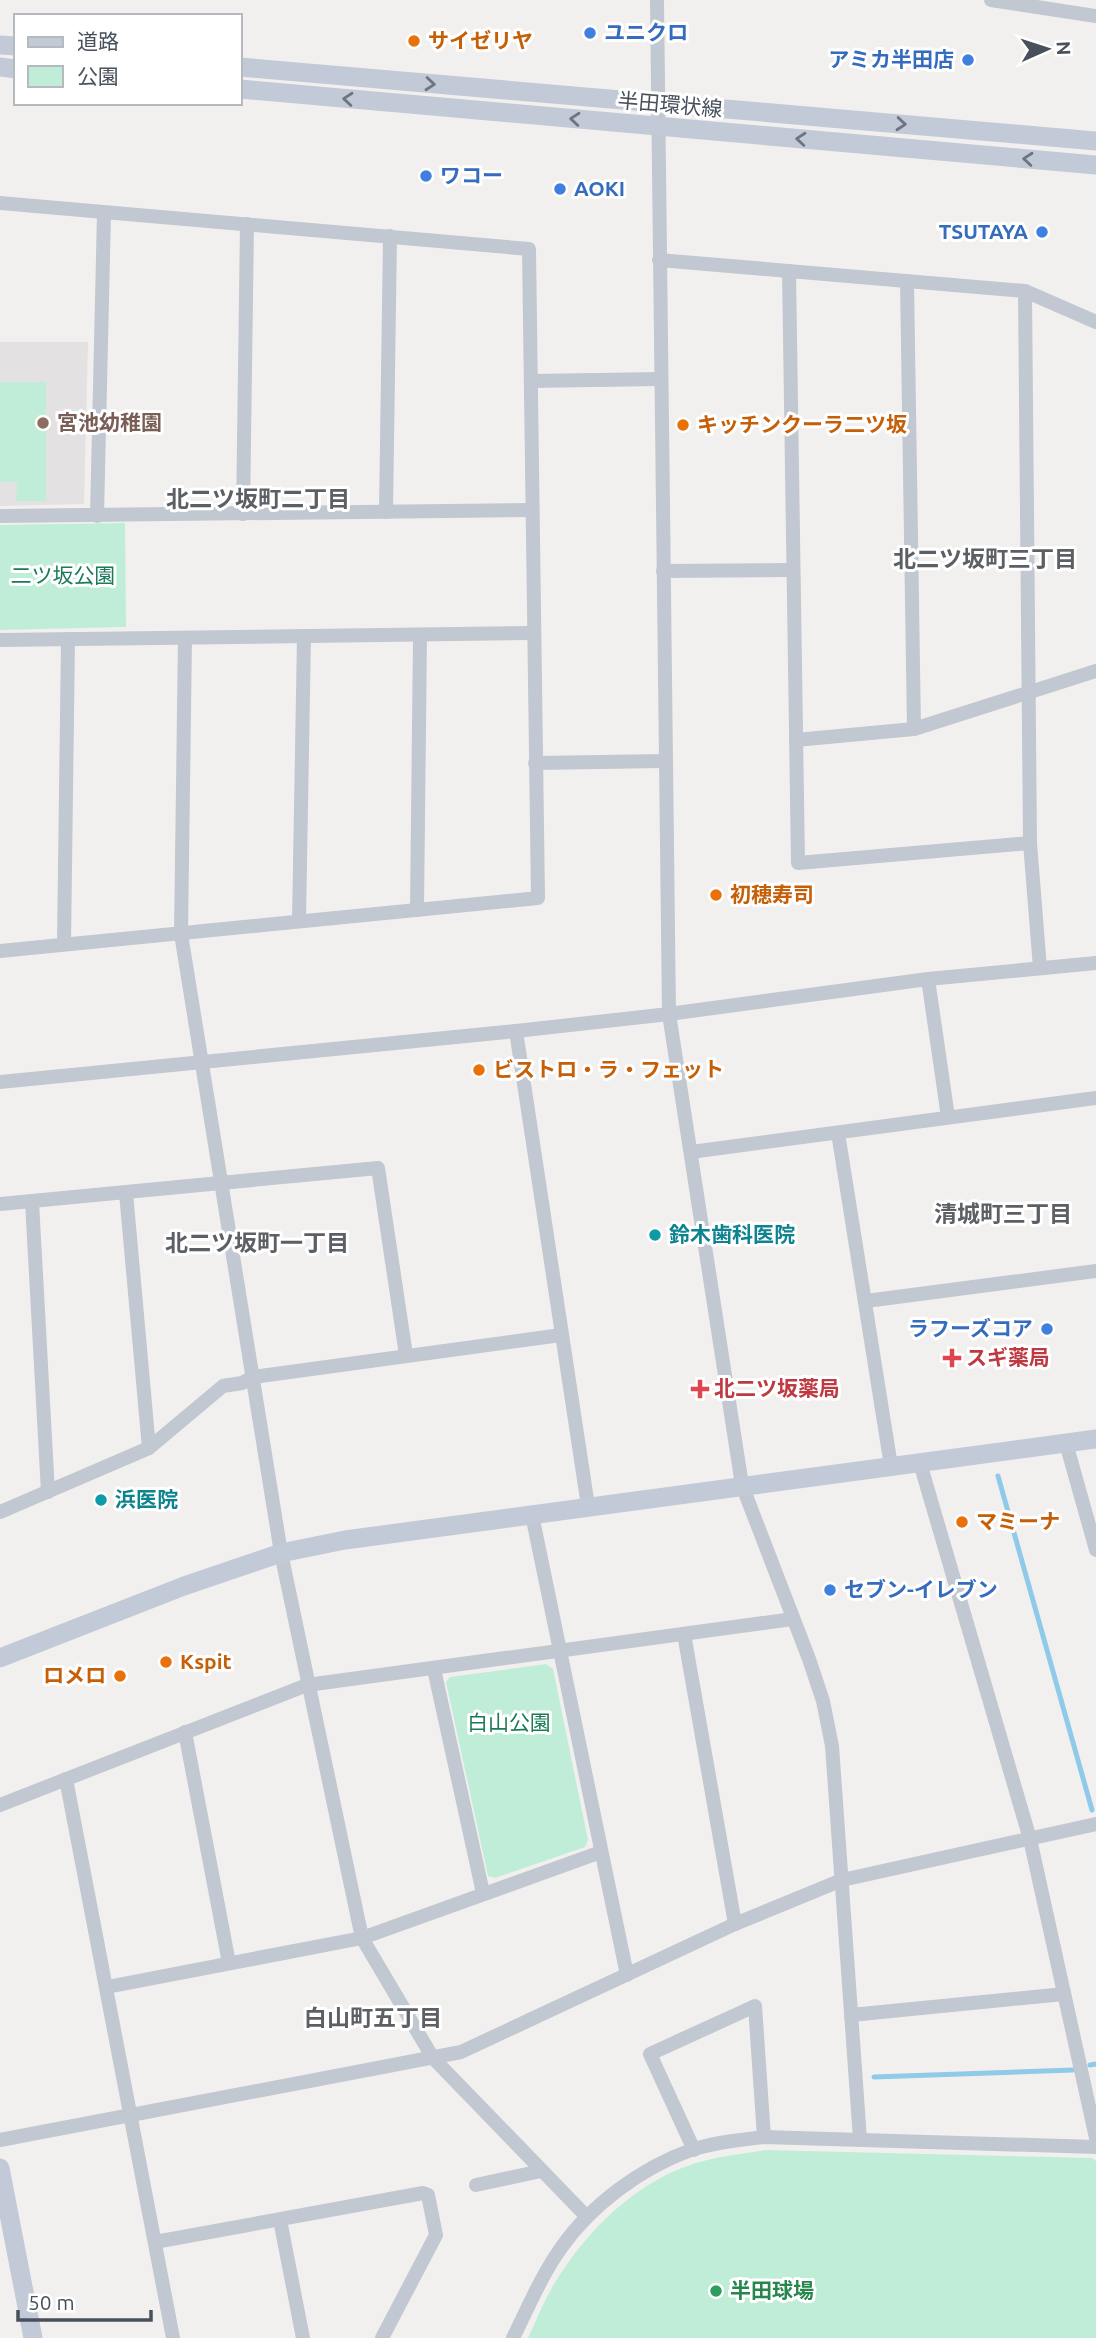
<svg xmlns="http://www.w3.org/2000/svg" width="1096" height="2338" font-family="Ubuntu,'Noto Sans JP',sans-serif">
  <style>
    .education { fill: #e3e1e1 }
    .green { fill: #c0edd7 }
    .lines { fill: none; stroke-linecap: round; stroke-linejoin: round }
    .stream { stroke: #8fcae8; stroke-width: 5 }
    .street { stroke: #c1c8d1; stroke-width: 14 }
    .secondary { stroke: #c3cad7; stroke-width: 19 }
    .oneway { stroke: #6d7581 }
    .shop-dot { fill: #3f7fe0; stroke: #fff; stroke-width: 2.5 }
    .food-dot { fill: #e8710a; stroke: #fff; stroke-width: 2.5 }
    .education-dot { fill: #8d6e63; stroke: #fff; stroke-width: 2.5 }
    .culture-dot { fill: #0f9aa8; stroke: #fff; stroke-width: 2.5 }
    .health-dot { fill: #e0444e; stroke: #fff; stroke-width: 2.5 }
    .leisure-dot { fill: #2e9e5b; stroke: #fff; stroke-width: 2.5 }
    .labels { text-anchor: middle; stroke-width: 6; stroke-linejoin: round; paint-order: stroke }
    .shop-label { font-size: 21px; font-weight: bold; fill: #366cbe; stroke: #fff; text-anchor: start }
    .food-label { font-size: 21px; font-weight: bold; fill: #c56008; stroke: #fff; text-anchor: start }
    .street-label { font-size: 21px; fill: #48505c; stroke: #fff }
    .education-label { font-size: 21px; font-weight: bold; fill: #785e54; stroke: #fff; text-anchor: start }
    .park-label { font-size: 21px; fill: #1b7b57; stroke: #fff }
    .culture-label { font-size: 21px; font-weight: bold; fill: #0d838f; stroke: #fff; text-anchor: start }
    .health-label { font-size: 21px; font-weight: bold; fill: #be3a42; stroke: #fff; text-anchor: start }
    .leisure-label { font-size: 21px; font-weight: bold; fill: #27864d; stroke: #fff; text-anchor: start }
    .neighbourhood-label { font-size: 23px; font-weight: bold; fill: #5c5f64; stroke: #fff }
  </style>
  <rect width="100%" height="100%" fill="#f2f0ef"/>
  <polygon class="education" points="0,342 88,342 84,504 0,506"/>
  <g class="green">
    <polygon points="0,346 0,382 46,382 46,501 16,501 17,482 0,482"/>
    <polygon points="125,523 126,627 0,630 0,525"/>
    <polygon points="546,1664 553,1669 588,1840 585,1847 495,1878 488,1876 446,1682 450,1677"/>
    <path d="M765,2150L1092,2158L1096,2161V2338H528C537,2319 545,2298 556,2281C588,2229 637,2181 696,2163C718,2156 742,2154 765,2150Z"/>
  </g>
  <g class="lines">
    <g class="stream">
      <polyline points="998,1476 1092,1810"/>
      <polyline points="1090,2065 1096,2064"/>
      <polyline points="874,2077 1073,2070"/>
    </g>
    <g class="street">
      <polyline points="657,0 669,1014 742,1485 809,1659 823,1701 832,1746 860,2139"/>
      <polyline points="991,0 1096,16"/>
      <polyline points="0,203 529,249 538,898 0,951"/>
      <polyline points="659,260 1025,291 1096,322"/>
      <polyline points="789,271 798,863 1030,843"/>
      <polyline points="907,281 914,729"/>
      <polyline points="1025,291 1030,843 1040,968"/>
      <polyline points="531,381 660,379"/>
      <polyline points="386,512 390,236"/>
      <polyline points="243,514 247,224"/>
      <polyline points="0,516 532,510"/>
      <polyline points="97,516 104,213"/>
      <polyline points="663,571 793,570"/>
      <polyline points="185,638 181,934 281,1553 362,1938 433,2058 587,2217"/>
      <polyline points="0,640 533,633"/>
      <polyline points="796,740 914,729 1096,671"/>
      <polyline points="535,763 665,761"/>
      <polyline points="417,910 420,635"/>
      <polyline points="299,921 304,636"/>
      <polyline points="64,944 68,639"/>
      <polyline points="928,979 948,1117"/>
      <polyline points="516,1031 588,1506"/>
      <polyline points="0,1082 516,1031 669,1014 928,979 1096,963"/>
      <polyline points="838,1133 891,1466"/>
      <polyline points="691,1152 1096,1098"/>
      <polyline points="126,1193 149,1448"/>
      <polyline points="32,1202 48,1492"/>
      <polyline points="0,1204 378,1168 406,1355"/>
      <polyline points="866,1301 1096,1271"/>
      <polyline points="1066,1443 1096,1550"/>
      <polyline points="920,1463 1030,1839 1096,2138"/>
      <polyline points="0,1512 149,1448 223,1386 242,1383 253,1377 561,1335"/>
      <polyline points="532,1515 627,1975"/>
      <polyline points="684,1634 735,1924"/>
      <polyline points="434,1669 483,1893"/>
      <polyline points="185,1732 229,1963"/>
      <polyline points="66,1779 173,2338"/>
      <polyline points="0,1805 307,1685 793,1619"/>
      <polyline points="107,1987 362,1938 601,1852"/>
      <polyline points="851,2015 1064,1994"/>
      <polyline points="0,2140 461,2052 735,1924 842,1880 1096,1824"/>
      <polyline points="694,2150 650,2054 755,2006 764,2137"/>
      <polyline points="476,2185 541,2171"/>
      <polyline points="280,2220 303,2338"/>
      <polyline points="155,2242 423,2193 428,2195 436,2235 382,2338"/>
      <path d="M513,2338C528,2308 541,2276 561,2248C591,2205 641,2168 691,2150C715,2142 740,2140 764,2137L1096,2147"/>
    </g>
    <g class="secondary">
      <polyline points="0,45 16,46"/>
      <polyline points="0,67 16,69"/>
      <polyline points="240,67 1096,141"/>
      <polyline points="240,89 1096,165"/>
      <polyline points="0,1658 184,1586 281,1553 345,1540 1096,1439"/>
      <polyline points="0,2168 33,2338"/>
    </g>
  </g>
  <defs><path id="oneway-chevron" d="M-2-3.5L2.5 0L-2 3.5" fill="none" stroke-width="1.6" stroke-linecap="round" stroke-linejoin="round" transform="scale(1.75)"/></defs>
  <g class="oneway">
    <use href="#oneway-chevron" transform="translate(430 84) rotate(5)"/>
    <use href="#oneway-chevron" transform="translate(348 99) rotate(-175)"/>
    <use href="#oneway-chevron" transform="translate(575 119) rotate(-175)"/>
    <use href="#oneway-chevron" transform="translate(901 124) rotate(5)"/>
    <use href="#oneway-chevron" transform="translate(801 139) rotate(-175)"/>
    <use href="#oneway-chevron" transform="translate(1028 159) rotate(-175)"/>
  </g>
  <g class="shop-dot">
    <circle cx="590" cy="33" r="7"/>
    <circle cx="968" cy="60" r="7"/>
    <circle cx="426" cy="176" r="7"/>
    <circle cx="560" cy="189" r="7"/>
    <circle cx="1042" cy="232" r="7"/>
    <circle cx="1047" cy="1329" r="7"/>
    <circle cx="830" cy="1590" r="7"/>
  </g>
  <g class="food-dot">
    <circle cx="414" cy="41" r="7"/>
    <circle cx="683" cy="425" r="7"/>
    <circle cx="716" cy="895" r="7"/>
    <circle cx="479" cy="1070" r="7"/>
    <circle cx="962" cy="1522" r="7"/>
    <circle cx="166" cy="1662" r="7"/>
    <circle cx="120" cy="1676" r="7"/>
  </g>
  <circle class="education-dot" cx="43" cy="423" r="7"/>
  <g class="culture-dot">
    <circle cx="655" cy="1235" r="7"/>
    <circle cx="101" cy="1500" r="7"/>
  </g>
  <g class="health-dot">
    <path d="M948.5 1347.5h7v7h7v7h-7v7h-7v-7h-7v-7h7z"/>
    <path d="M696.5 1378.5h7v7h7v7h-7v7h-7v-7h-7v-7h7z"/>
  </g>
  <circle class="leisure-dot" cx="716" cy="2291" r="7"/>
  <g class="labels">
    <g class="shop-label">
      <text x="604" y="40">ユニクロ</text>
      <text x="954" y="67" text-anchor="end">アミカ半田店</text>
      <text x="440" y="183">ワコー</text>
      <text x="574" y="196">AOKI</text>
      <text x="1028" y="239" text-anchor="end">TSUTAYA</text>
      <text x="1033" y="1336" text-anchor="end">ラフーズコア</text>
      <text x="844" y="1597">セブン-イレブン</text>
    </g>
    <g class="food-label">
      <text x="428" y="48">サイゼリヤ</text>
      <text x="697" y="432">キッチンクーラ二ツ坂</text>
      <text x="730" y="902">初穂寿司</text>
      <text x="493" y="1077">ビストロ・ラ・フェット</text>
      <text x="976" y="1529">マミーナ</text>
      <text x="180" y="1669">Kspit</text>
      <text x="106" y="1683" text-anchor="end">ロメロ</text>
    </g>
    <g class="street-label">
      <text transform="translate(670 105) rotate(5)" y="7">半田環状線</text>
    </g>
    <g class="education-label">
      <text x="57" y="430">宮池幼稚園</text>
    </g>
    <g class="park-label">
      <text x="63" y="583">二ツ坂公園</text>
      <text x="509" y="1730">白山公園</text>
    </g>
    <g class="culture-label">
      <text x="669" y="1242">鈴木歯科医院</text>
      <text x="115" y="1507">浜医院</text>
    </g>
    <g class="health-label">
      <text x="966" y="1365">スギ薬局</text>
      <text x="714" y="1396">北二ツ坂薬局</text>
    </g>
    <g class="leisure-label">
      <text x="730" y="2298">半田球場</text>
    </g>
    <g class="neighbourhood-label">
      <text x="258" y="507">北二ツ坂町二丁目</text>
      <text x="985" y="567">北二ツ坂町三丁目</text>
      <text x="1003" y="1222">清城町三丁目</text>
      <text x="257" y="1251">北二ツ坂町一丁目</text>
      <text x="373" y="2026">白山町五丁目</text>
    </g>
  </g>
  <rect x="14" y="14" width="228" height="91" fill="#ffffff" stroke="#b6b9be" stroke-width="2"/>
  <rect x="28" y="37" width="35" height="10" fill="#c3cad7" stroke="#b6b9be" stroke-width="2"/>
  <text x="77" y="49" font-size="21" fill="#48505c">道路</text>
  <rect x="28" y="66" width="35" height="21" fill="#c0edd7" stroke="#b6b9be" stroke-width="2"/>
  <text x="77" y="84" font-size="21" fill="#48505c">公園</text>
  <g transform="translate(1047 49) rotate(87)" stroke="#ffffff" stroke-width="5" paint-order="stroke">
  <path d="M0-5L12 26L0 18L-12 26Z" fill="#48505c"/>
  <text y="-10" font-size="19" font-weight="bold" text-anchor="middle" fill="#48505c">N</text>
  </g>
  <path d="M18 2310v10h133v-10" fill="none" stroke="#48505c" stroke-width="3.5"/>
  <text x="28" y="2310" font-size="21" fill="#48505c" stroke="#ffffff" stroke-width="5" paint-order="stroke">50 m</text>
</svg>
